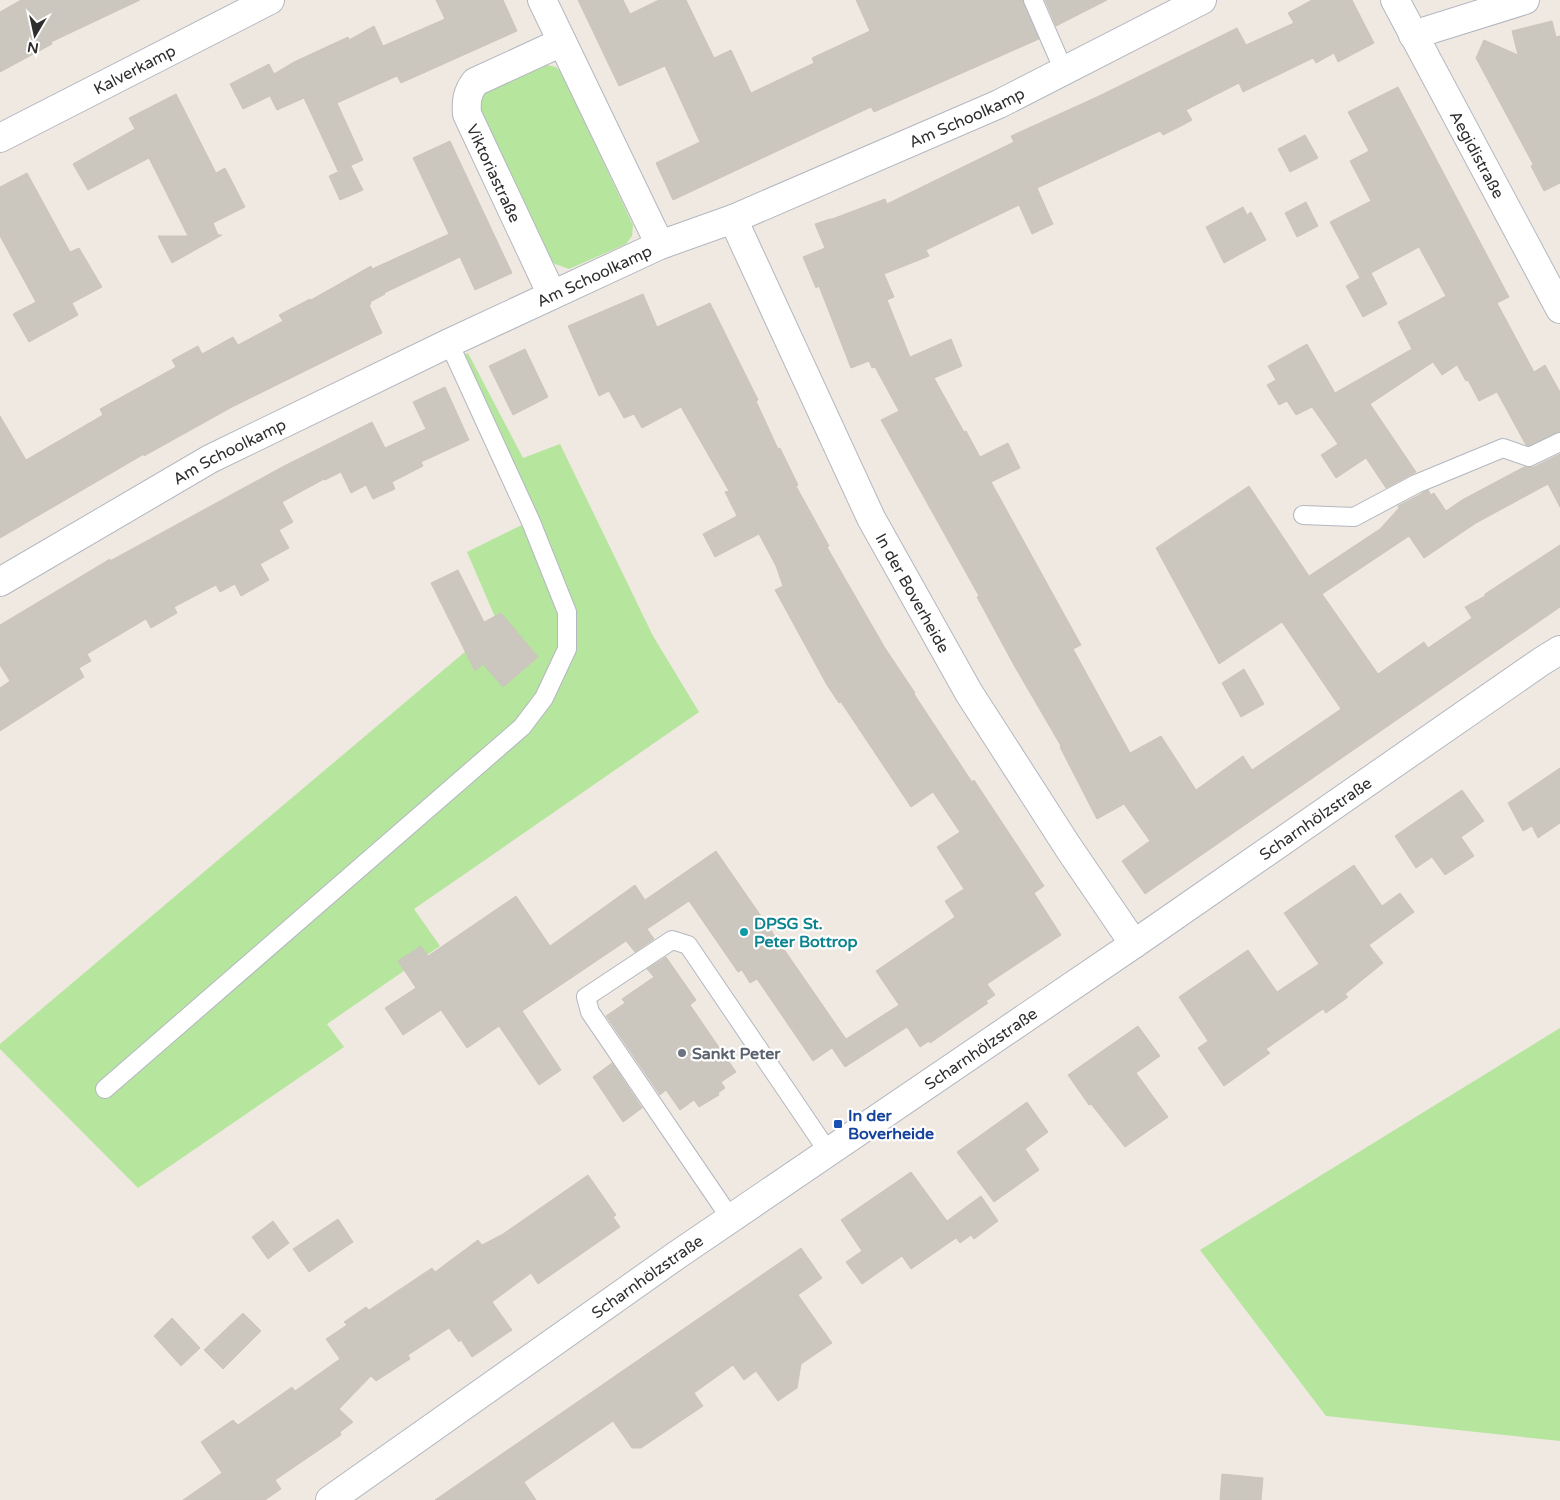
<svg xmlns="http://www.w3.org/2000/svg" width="1560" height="1500" font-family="'Varela Round',sans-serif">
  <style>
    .green { fill: #b6e59e }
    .building { fill: #cbc7bf; stroke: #cbc5ba }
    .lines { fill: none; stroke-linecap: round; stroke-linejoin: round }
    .service-casing { stroke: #b4b7c1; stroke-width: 20 }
    .minor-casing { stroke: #b4b7c1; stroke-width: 30 }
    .tertiary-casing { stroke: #b4b7c1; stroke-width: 30 }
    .secondary-casing { stroke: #b4b7c1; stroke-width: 30 }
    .service { stroke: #fff; stroke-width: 18 }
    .minor { stroke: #fff; stroke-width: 28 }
    .tertiary { stroke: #fff; stroke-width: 28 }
    .secondary { stroke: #fff; stroke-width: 28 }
    .culture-dot { fill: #0f9aa8; stroke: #fff; stroke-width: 2 }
    .worship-dot { fill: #6b7280; stroke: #fff; stroke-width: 2 }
    .transit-dot { fill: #1a4fb4; stroke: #fff; stroke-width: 2 }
    .labels { text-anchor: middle; stroke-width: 4.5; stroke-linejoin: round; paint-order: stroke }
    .street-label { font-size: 16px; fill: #2e2e2e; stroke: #fff }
    .culture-label { font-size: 16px; font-weight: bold; fill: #0d838f; stroke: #fff; text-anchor: start }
    .worship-label { font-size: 16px; font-weight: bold; fill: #5b616d; stroke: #fff; text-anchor: start }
    .transit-label { font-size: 16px; font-weight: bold; fill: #164399; stroke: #fff; text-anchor: start }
  </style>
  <rect width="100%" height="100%" fill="#efe9e1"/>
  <g class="green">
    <polygon points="547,65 556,67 561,72 633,225 632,236 626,244 569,269 555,264 552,261 481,111 479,105 482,92 540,66"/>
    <polygon points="468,353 523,458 560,444 653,636 699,712 414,909 440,946 327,1024 344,1047 138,1188 0,1049 0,1044 498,624 467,552 528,522 452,361"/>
    <polygon points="1560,1028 1560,1441 1326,1416 1200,1250"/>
  </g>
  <g class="building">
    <polygon points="21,0 140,0 51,42 52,44 0,72 0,12"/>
    <polygon points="436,0 503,0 517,31 401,83 397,76 337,103 363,160 338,171 304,98 277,110 270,96 243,109 230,84 269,64 274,74 294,62 348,37 349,40 374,26 383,46 445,19"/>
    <polygon points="578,0 623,0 630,14 659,0 686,0 714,58 731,50 751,93 814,63 812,58 870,31 856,0 1023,0 1039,39 874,112 871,107 673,200 656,163 700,142 665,66 619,86"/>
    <polygon points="1045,0 1107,0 1056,26"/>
    <polygon points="1312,0 1352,0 1374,43 1338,62 1334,53 1316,63 1313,58 1243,92 1239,83 1186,110 1192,120 1183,125 1163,135 1160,131 1037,188 1053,224 1032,234 1019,205 926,250 929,256 884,274 894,297 887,300 910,357 951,339 962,366 934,378 964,432 966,431 980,457 1008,443 1020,468 991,482 1081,645 1073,649 1130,753 1161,736 1196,790 1243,756 1252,770 1341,709 1282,622 1219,664 1156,548 1249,486 1309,576 1380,529 1399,508 1398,506 1421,494 1428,490 1431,495 1434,493 1446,511 1462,500 1524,467 1534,467 1560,454 1560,507 1548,484 1476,523 1424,558 1409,536 1322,594 1378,674 1424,642 1428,648 1472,618 1465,607 1485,596 1485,594 1560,545 1560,607 1145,894 1122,861 1150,841 1124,804 1097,819 1060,747 1061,746 1015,667 977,597 979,596 881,420 899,411 875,367 872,368 869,361 851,368 819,286 816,288 803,257 825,248 815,224 830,219 832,219 885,199 887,204 1014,142 1011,136 1099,96 1237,28 1246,45 1294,23 1288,13"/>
    <polygon points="1552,21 1556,37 1560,36 1560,183 1544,191 1531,166 1533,164 1476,58 1484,40 1518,55 1512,31"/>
    <polygon points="1398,87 1509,297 1497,303 1534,372 1545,365 1560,392 1560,431 1528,446 1526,445 1497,392 1479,401 1468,380 1466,381 1457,365 1442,375 1433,362 1370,404 1416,472 1386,488 1366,458 1336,478 1321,455 1338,444 1312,407 1296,415 1287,401 1279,405 1267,385 1276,380 1268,366 1307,344 1335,393 1412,349 1398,322 1446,296 1419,247 1371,273 1387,304 1363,317 1346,286 1360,278 1330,222 1371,201 1350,161 1369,151 1348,112"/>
    <polygon points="176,94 216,173 225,168 245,207 213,223 218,235 222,235 172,263 158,236 188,236 149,158 88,190 73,164 135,129 129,118"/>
    <polygon points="1305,135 1318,158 1290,172 1278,149"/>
    <polygon points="450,141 512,273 475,290 460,257 384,293 385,294 370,302 371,304 369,305 382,333 232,407 144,456 144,454 0,538 0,416 26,460 103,415 100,409 176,367 172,360 198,346 202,354 233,337 238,345 283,321 279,315 310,299 311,300 371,266 372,269 449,234 413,158"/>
    <polygon points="351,166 363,190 340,200 329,176"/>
    <polygon points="27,173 70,252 79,248 102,287 72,303 78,315 29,342 13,314 36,302 0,236 0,187"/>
    <polygon points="1306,202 1318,226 1297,237 1285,213"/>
    <polygon points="1243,207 1247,215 1251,212 1266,240 1224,263 1206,227"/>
    <polygon points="643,294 657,327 710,303 758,400 756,401 778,449 780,448 798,485 796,486 829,546 827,547 840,570 885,648 915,693 914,694 972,782 974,780 1044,886 1034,893 1061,935 987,984 995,995 986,1001 988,1003 930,1043 929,1041 920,1047 907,1027 845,1067 832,1048 813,1061 757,979 750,983 742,970 738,972 689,901 647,929 654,939 635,952 626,941 522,1011 561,1070 539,1085 499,1026 467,1048 441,1010 403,1035 385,1008 416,988 398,961 421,946 428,956 516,896 550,946 635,885 645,900 716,851 846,1039 899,1005 876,971 955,917 945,901 964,889 937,847 960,832 933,792 911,807 841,702 839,703 827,685 775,590 783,586 776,566 759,534 715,557 703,534 737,516 725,492 729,491 681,407 642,428 634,414 624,418 609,391 599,396 568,326"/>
    <polygon points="525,349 548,397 513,415 489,366"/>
    <polygon points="445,387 469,440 421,462 423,466 392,482 395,489 373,499 366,485 351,493 341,472 325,480 324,479 282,502 293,522 279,530 289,548 260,564 269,580 241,596 235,584 220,592 216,585 174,607 177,613 151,628 146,619 87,654 91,661 79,668 84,677 0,731 0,688 10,681 0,665 0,625 110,559 110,561 284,466 372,422 385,448 426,429 413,402"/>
    <polygon points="458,570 484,622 501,613 538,657 503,687 483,664 475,671 431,583"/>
    <polygon points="1244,669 1264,704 1241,717 1222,683"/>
    <polygon points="1560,768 1560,823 1538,838 1532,826 1523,831 1508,803"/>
    <polygon points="1462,790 1484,821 1461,837 1474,856 1445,875 1432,857 1416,868 1395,836"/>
    <polygon points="1354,865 1382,906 1400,893 1414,912 1369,945 1383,963 1345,994 1348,997 1326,1013 1323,1009 1266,1049 1270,1053 1224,1086 1198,1048 1208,1041 1179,997 1248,950 1277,992 1319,964 1284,913"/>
    <polygon points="666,957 696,1000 690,1005 736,1072 721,1082 725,1088 718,1093 719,1095 699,1107 694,1100 680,1110 666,1090 660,1095 606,1016 625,1003 622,999 654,977 647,969"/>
    <polygon points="1138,1026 1160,1056 1136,1073 1168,1117 1125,1147 1091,1104 1089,1105 1068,1075"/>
    <polygon points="612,1063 642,1108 623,1122 593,1077"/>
    <polygon points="1027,1102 1048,1132 1025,1149 1039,1170 994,1202 957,1152"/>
    <polygon points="911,1172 947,1221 981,1196 998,1221 974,1239 971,1235 960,1243 956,1238 911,1269 902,1256 862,1284 846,1262 862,1251 841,1220"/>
    <polygon points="588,1175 616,1215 613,1217 620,1227 538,1284 531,1273 492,1302 512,1330 472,1357 461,1340 459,1342 449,1328 408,1355 410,1359 376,1381 371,1376 339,1409 353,1422 340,1432 341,1435 275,1480 281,1489 265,1500 183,1500 222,1473 201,1442 233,1420 238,1425 292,1387 295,1391 340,1359 326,1339 347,1325 344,1322 366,1307 369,1310 432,1268 435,1272 478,1240 482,1245 503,1234"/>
    <polygon points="338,1219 353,1242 309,1272 293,1249"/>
    <polygon points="273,1221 289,1243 268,1259 252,1237"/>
    <polygon points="801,1248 822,1278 798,1295 832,1343 801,1364 797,1388 778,1401 756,1371 744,1380 733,1365 694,1393 703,1406 641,1448 632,1448 613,1421 524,1482 536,1500 435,1500"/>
    <polygon points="243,1313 261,1331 223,1369 204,1350"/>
    <polygon points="172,1318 200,1348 181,1366 154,1336"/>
    <polygon points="1222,1474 1263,1478 1261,1500 1220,1500"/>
  </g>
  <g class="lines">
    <defs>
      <g id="service">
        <polyline points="1033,0 1064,71"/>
        <polyline points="1303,515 1354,517 1416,484 1503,448 1529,457 1560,442"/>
        <polyline points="105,1089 522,727 544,698 567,649 567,612 531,522 449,343"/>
        <polyline points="731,1219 590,1012 586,997 672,940 688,945 829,1153"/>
      </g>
      <g id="minor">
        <polyline points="542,0 660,245"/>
        <polyline points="1413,35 1525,0"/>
        <path id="s1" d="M0,138L270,0"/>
        <path id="s2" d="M733,219L871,518L969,693L1068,847L1134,944"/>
        <path d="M552,295L467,114C466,101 467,93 475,82L562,42"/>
        <path id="s3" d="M0,582L210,459L449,343L660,245L733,219L999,104L1202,0"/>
      </g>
      <g id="tertiary">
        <path id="s4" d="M1395,0L1560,309"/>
      </g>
      <g id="secondary">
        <path id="s5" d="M330,1500L677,1255L1134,944L1542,661L1560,650"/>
      </g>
    </defs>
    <use href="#service" class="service-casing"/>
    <use href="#minor" class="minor-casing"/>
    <use href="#tertiary" class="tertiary-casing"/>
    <use href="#secondary" class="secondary-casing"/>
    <use href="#service" class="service"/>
    <use href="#minor" class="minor"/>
    <use href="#tertiary" class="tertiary"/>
    <use href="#secondary" class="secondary"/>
  </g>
  <circle class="culture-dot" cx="744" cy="932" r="5"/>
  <circle class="worship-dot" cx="682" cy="1053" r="5"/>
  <rect class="transit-dot" x="833" y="1119" width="10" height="10" rx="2.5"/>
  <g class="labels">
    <g class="street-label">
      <text dy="6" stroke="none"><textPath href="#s1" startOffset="151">Kalverkamp</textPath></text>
      <text dy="6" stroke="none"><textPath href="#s3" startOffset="1074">Am Schoolkamp</textPath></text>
      <text dy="6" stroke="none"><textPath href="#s4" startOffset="175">Aegidistraße</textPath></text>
      <text transform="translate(494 173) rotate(65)" y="6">Viktoriastraße</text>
      <text dy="6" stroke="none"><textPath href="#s3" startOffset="669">Am Schoolkamp</textPath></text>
      <text dy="6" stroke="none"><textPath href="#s3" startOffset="264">Am Schoolkamp</textPath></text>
      <text dy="6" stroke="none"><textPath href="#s2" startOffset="415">In der Boverheide</textPath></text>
      <text dy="6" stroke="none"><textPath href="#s5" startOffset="1198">Scharnhölzstraße</textPath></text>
      <text dy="6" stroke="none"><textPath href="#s5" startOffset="792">Scharnhölzstraße</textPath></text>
      <text dy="6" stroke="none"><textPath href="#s5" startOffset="388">Scharnhölzstraße</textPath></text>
    </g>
    <g class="culture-label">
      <text x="754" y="929">DPSG St.<tspan x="754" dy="18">Peter Bottrop</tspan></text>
    </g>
    <g class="worship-label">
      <text x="692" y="1059">Sankt Peter</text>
    </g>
    <g class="transit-label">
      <text x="848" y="1121">In der<tspan x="848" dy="18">Boverheide</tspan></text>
    </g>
  </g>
  <g transform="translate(35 35) rotate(189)" stroke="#ffffff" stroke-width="4" paint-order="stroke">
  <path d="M0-4L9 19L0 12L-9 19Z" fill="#2e2e2e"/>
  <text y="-8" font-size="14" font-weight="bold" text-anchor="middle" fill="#2e2e2e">N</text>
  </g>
</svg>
